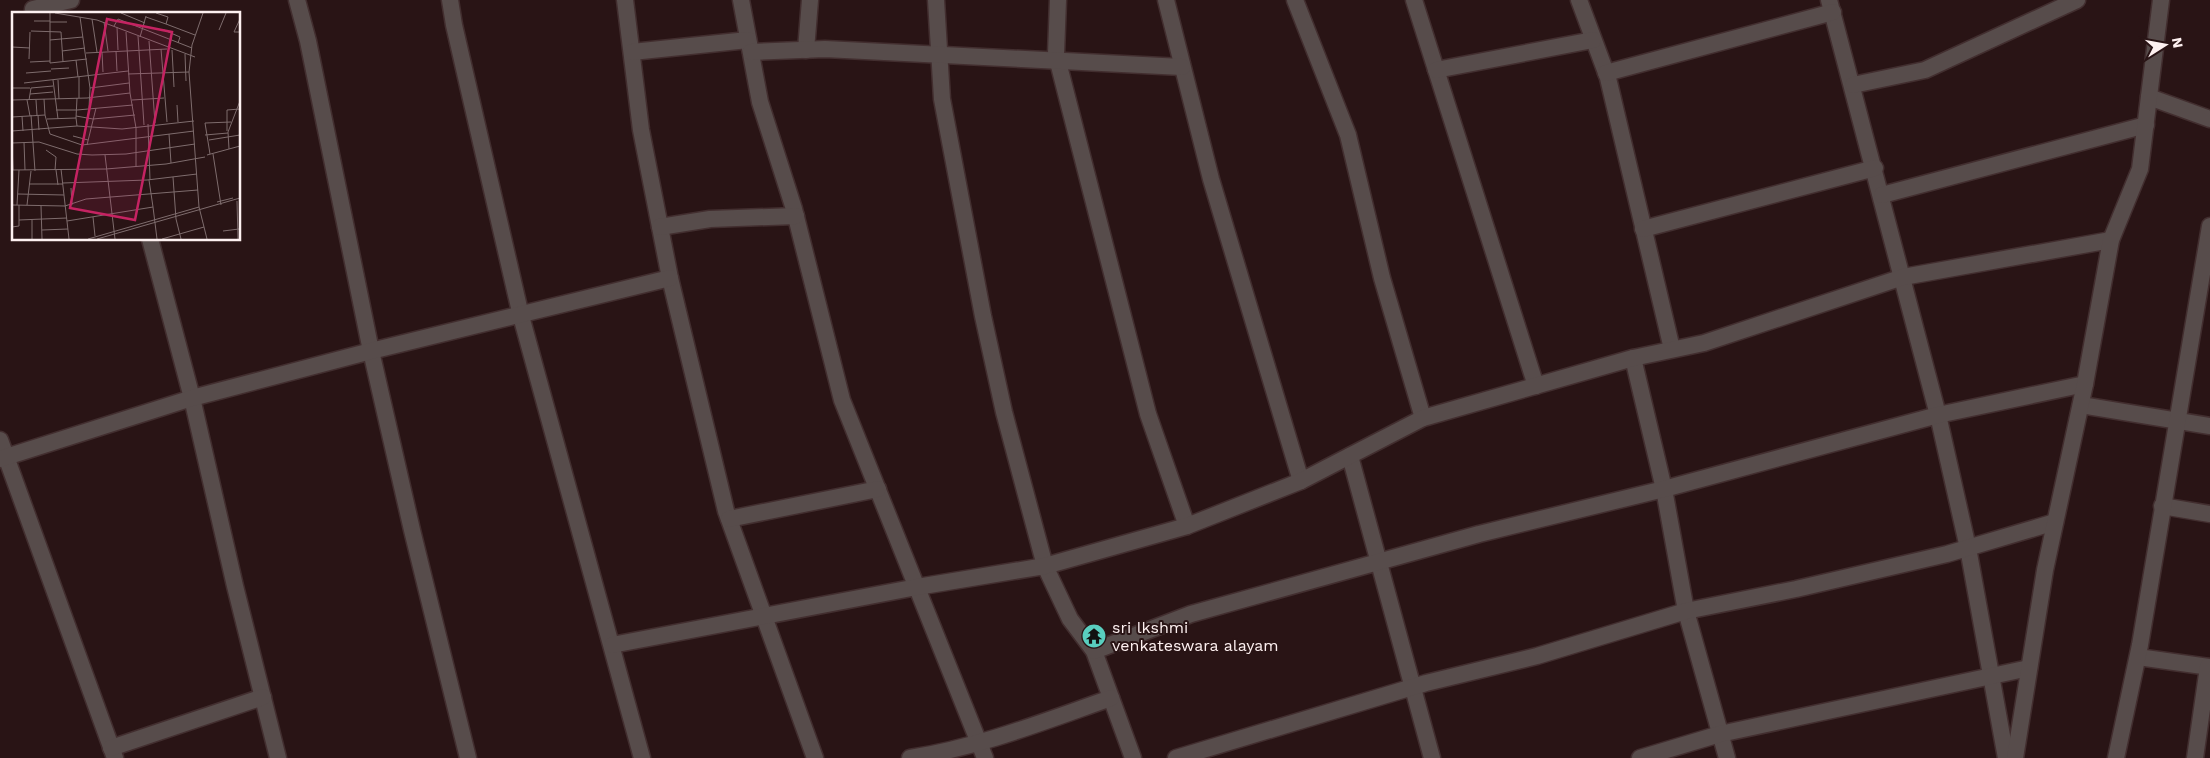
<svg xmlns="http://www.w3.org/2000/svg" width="2210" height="758" font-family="'Work Sans',sans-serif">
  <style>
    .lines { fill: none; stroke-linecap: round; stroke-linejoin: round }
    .minor-casing { stroke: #422e2f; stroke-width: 19 }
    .minor { stroke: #574c4b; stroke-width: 16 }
    .labels { text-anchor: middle; stroke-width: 4; stroke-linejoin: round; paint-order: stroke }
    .poi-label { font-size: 16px; fill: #fdf0f0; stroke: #291415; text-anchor: start }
    .inset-road { fill: none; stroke: #7e6c6d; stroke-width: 1 }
    .view { fill: #c52362; fill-opacity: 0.15; stroke: #c52362; stroke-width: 2.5 }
    .inset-edge { fill: none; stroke: #fdf0f0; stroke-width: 2.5 }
  </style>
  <rect width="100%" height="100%" fill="#291415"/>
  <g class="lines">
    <defs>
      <g id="minor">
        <polyline points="297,0 308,41 371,351 412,530 468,758"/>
        <polyline points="450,0 454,25 521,316 642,758"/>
        <polyline points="625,0 641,130 670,278 726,511 815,758"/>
        <polyline points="741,0 760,102 794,209 842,400 985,758"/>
        <polyline points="936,0 942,99 983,316 1004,412 1045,566 1070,619 1094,651 1133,758"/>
        <polyline points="1058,0 1056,54 1148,414 1187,526"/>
        <polyline points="1166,0 1211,179 1301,481"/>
        <polyline points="1295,0 1348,135 1382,278 1423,418"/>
        <polyline points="1414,0 1536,386"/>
        <polyline points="1579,0 1608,78 1672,349"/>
        <polyline points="1829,0 1938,415 1968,548 2006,758"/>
        <polyline points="33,9 71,0"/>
        <polyline points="806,50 810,0"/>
        <polyline points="632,52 748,40"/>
        <polyline points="751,52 825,49 1182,67"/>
        <polyline points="1436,70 1593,40"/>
        <polyline points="1606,73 1833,12"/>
        <polyline points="1853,85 1925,70 2077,0"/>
        <polyline points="2149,97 2210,119"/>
        <polyline points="1882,195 2146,125"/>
        <polyline points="660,227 710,219 796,216"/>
        <polyline points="1643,229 1875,168"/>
        <polyline points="150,239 192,398 235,586 278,758"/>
        <polyline points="1633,358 1664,489 1686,611 1727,758"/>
        <polyline points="2081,405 2210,426"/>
        <polyline points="0,440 115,758"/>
        <polyline points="1350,456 1432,758"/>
        <polyline points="0,459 192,398 371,351 670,278"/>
        <polyline points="2162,506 2210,514"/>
        <polyline points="729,519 878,489"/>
        <polyline points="612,645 917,587 1045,566 1187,526 1301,481 1423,418 1633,358 1704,343 1903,277 2111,240"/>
        <polyline points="1094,651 1191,614 1479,534 1664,489 1938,415 2085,384"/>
        <polyline points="2138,657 2210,667"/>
        <polyline points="111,748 263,697"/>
        <path d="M910,758C980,747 1045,721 1111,698"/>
        <polyline points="1176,758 1426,683 1537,656 1686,611 1796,589 1947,554 2055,522"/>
        <polyline points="1640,758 1720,734 2029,668"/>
        <polyline points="2015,758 2045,570 2085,384 2111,240 2140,169 2161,0"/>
        <polyline points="2116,758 2140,645 2210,226"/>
        <polyline points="2195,758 2208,667"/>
      </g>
    </defs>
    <use href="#minor" class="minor-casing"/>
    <use href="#minor" class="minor"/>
  </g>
  <defs>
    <symbol id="temple-disc" viewBox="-11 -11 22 22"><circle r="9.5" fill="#59cebf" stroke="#291415"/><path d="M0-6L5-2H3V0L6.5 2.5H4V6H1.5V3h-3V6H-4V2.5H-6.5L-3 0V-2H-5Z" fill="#111"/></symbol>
  </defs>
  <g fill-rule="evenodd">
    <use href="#temple-disc" x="1080" y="622" width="28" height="28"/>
  </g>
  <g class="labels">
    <g class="poi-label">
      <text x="1112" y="633">sri lkshmi<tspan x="1112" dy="18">venkateswara alayam</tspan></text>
    </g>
  </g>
  <g transform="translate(12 12)">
    <rect width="228" height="228" fill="#291415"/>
    <path class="inset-road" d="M38,1V51L75,47M43,1L85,8L183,45M109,1L133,11M144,1L156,5L154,12L183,23M191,1L180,33L177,60L187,195L195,227M68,5L78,76L117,71M134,5L154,12M80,7L85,40M228,7L222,20H228M22,9H38M38,10H55M92,10L96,39M102,14L106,7L180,36M105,15L106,38M152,18L168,25L166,31M207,18L214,1M19,19L49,20L51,50M114,20L118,81L124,116V154M126,24L132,113M128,25L134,4M38,28L71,25M137,29L143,111M0,35L18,36M149,37L155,110M160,38L162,75M50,39L73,36M104,39L105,59M90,40L91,60M74,41L155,37M173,42L174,69M17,47L18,20M64,48L66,65M18,50L38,49M39,57L57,56M14,61L39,59M116,62L177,60M41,68L46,107M46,68L47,87M12,71L116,59M0,76H18M18,82L19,76L41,74M67,86V65M32,87L33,103M0,88L75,86L118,81M15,88L18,104M17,88L18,82L41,80M24,88L25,103M120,88L152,86M165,93L166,110M77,96L78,76M44,98H65M65,98L121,93M19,103L23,159M26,103L27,118M10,104L11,119M64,104L81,107L123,103M0,105L33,103L38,122L70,133L182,119M64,106L65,86M35,107L64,106L65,114M136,112L138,168M0,119L65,114L110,117L182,109M215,119V98L228,97M157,122L159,151M193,123L216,121M61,124L76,128M197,128L228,123M12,130L13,158M0,131L27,130L65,142L80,143L114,142L183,132M0,131L1,158M75,133L84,96M217,137L216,120L228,89M34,138L44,145L43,158M198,142L193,111L219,110M201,142L209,193M93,143L103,227M195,143L228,134M49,157L57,227M0,158L94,157L154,152L193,145M44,158L46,173M161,165L164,207L169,227M51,171L135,168L185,162M17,172H51M59,176L60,193M6,182L52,183M225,189L226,227M205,190L221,186M0,193L53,194L74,187L186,178M5,193L7,158M15,193L19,159M29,194L30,227M141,195L145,227M81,205L83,224M7,208L55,206M20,208V227M55,209L141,195L137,168M0,215L7,214V193M30,218L56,217M211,219L227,217M76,227L187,195M85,227L228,186M150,227L192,215"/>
    <path class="view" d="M95,7L160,20L123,208L58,196Z"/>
    <rect width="228" height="228" class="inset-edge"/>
  </g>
  <g transform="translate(2165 45) rotate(79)" stroke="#291415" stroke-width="4" paint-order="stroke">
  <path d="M0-4L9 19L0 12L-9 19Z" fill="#fdf0f0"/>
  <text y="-8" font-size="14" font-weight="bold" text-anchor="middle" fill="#fdf0f0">N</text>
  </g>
</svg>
